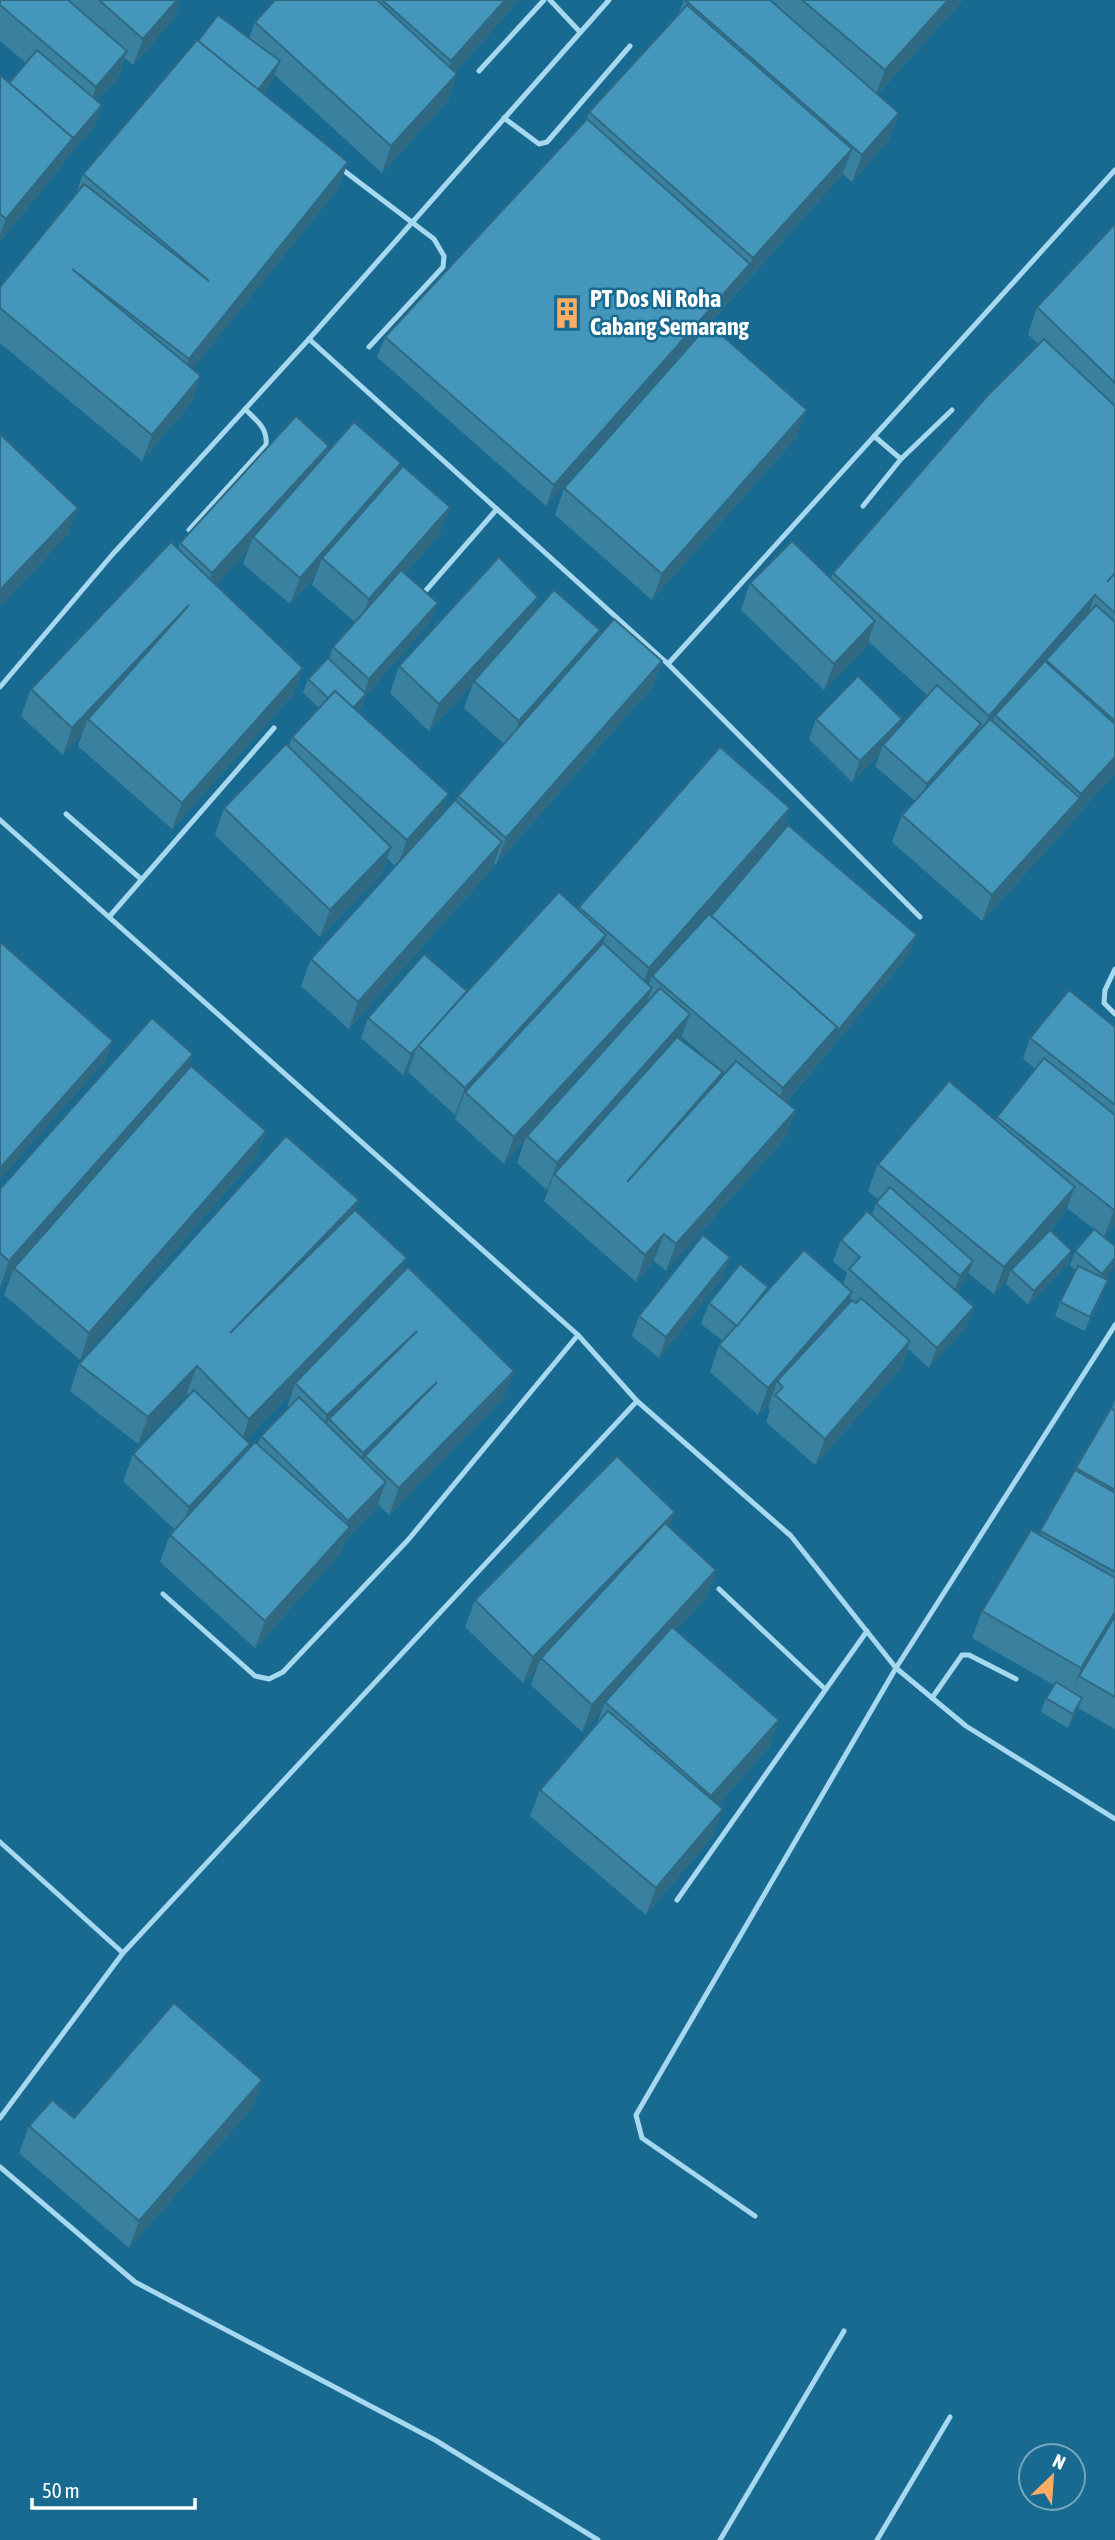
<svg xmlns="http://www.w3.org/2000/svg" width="1115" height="2540" font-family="'Asap Condensed',sans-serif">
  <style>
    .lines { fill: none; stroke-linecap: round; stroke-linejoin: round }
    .lane { stroke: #a6d9f0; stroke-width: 5 }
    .wall { fill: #3a81a0; fill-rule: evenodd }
    .shaded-wall { fill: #306982 }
    .building { fill: #4496ba; stroke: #306982; stroke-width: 2 }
    .labels { text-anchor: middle; stroke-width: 5; stroke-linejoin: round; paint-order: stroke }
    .poi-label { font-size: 24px; font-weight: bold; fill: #fff; stroke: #186a91; text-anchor: start }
  </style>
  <rect width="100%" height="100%" fill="#186a91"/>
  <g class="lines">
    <g class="lane">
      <polyline points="550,0 580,32"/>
      <polyline points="479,71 544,0"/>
      <polyline points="504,118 539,144 547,142 630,46"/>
      <polyline points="339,167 434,239 444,256 443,267 369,347"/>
      <polyline points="309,339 668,664 920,917"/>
      <polyline points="874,436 901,459 952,410"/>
      <polyline points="863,506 901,459"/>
      <path d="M189,530L266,445C268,428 256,420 245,409"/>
      <polyline points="421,596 497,509"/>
      <polyline points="668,664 1115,170"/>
      <polyline points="0,687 112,555 309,339 609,0"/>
      <polyline points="66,814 141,879"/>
      <polyline points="0,820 578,1335 637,1401 791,1536 896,1668 966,1726 1115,1819"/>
      <polyline points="109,917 274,728"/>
      <polyline points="1115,969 1105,990 1104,1003 1115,1014"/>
      <polyline points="719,1589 825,1689"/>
      <polyline points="163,1594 255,1676 269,1679 283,1672 408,1540 578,1335"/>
      <polyline points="932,1698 962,1655 969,1655 1016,1679"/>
      <polyline points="0,1842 123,1953 637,1401"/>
      <polyline points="677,1900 867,1631"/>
      <polyline points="0,2118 123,1953"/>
      <polyline points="0,2167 135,2282 435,2440 598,2540"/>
      <polyline points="755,2216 642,2138 636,2115 896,1668 1115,1325"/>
      <polyline points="720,2540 844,2331"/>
      <polyline points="877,2540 950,2417"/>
    </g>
  </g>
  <g class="wall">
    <polygon points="0,0 181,0 174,19 133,65 125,58 118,78 97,101 102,105 95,126 64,161 63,165 0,241 0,75 9,83 26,63 0,41"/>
    <polygon points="275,0 519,0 456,72 448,101 382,173 275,75 272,81 263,94 348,162 338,189 192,369 201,376 191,403 142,461 0,343 0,287 76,193 83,174 249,38 255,22"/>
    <polygon points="684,0 963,0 878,94 899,113 889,140 852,182 843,174 546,506 377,357 385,337 587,119 589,112 678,15"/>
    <polygon points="1115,224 1115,774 1072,821 1070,825 982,921 892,842 902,815 915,801 875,766 880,754 852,782 809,739 816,719 902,719 898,729 928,696 868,641 866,648 824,690 741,610 750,583 831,578 833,573 1038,344 1028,334 1037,307"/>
    <polygon points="797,437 652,600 555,515 564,488"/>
    <polygon points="329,446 326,454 401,463 396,474 440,534 405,574 430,623 366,695 361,708 358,712 449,794 441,815 456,801 458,796 504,744 464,708 473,684 429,731 390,693 399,666 538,597 531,616 600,630 597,639 662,661 652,687 496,865 494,863 492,869 349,1029 301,986 311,959 395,866 387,858 382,874 320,937 215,835 224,808 289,746 292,737 319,708 303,693 308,679 329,659 333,647 355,622 312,585 316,575 290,604 243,564 248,550 216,585 303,668 293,695 172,829 78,746 82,734 63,755 21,716 31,689 178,548 180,543"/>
    <path d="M790,808L781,834L909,955L827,1054L786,1102V1137L666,1271L654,1261L636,1282L544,1201L549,1188L547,1190L517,1163L525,1140L504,1164L455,1119L457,1113L455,1115L408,1072L410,1067L403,1075L361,1038L368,1018L466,993L578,909L579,907ZM762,856L711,916L710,915ZM682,1037L725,1074L720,1078L723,1072L681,1040Z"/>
    <path d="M1115,1027V1224L1104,1237L1105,1279L1103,1294L1085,1331L1055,1316L1060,1302L1075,1270L1070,1265L1075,1251L1094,1229L1067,1208L1065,1214L1051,1230L1072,1251L1067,1265L1028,1305L1006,1284L1008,1278L994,1294L968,1273L966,1281L957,1291L974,1307L966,1327L929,1368L908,1349L901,1368L815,1465L766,1422L770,1410L768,1408L770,1402L758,1415L710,1372L719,1345L723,1341L701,1324L709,1303L767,1292L843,1284L847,1273L833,1261L841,1240L872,1215L876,1203L879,1200L868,1191L878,1164L996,1120L997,1117L1036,1069L1023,1059L1030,1038ZM850,1298L855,1302L848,1305Z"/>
    <polygon points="187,1071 266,1131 256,1158 80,1360 4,1295 12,1273 0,1287 0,1189"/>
    <path d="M359,1200L355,1210L407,1258L401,1273L504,1398L389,1515L378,1504L376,1509L346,1540L340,1554L255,1648L160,1562L170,1535L175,1530L123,1481L133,1454L189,1396L187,1393L138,1444L70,1391L79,1364ZM292,1393L286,1411L261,1436L258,1444L248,1450L250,1444L246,1440Z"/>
    <polygon points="723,1277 659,1358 632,1336 639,1316"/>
    <polygon points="1115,1400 1115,1729 1078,1708 1068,1728 1041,1712 1046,1698 1054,1685 972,1638 982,1611 1039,1534 1111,1409"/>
    <polygon points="669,1527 716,1570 707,1597 676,1630 779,1720 769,1747 718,1805 713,1836 646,1915 530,1816 540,1790 597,1723 602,1710 582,1732 531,1685 536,1671 523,1683 465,1627 475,1600"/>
    <polygon points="253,2107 129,2248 19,2153 29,2126 74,2118"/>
  </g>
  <g class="shaded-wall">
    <polygon points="177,0 181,0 174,19 133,65 143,39"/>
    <polygon points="505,0 519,0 442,88 451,61"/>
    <polygon points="948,0 963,0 875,97 885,70"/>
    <polygon points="127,51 118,78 86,114 96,87"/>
    <polygon points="280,61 272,81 249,113 256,92"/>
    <polygon points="457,74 448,101 382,173 391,146"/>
    <polygon points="102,105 95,126 64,161 63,165 0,241 0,235 6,219 73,138"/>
    <polygon points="899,113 889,140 852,182 862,155"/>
    <polygon points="852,149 842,176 743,285 546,506 554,485 750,264 753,258"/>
    <polygon points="348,162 338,189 179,386 189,359"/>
    <polygon points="201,376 191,403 142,461 152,435"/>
    <polygon points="807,410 797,437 652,600 662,574"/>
    <polygon points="329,446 319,473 253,537 248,550 203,600 212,573"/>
    <polygon points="401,463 391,490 322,558 316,575 290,604 300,578"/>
    <polygon points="450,507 440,534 359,626 369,599"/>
    <polygon points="78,508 68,535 0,607 0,590"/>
    <polygon points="1095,595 1085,622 1046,660 1043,671 995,715 989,733 979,743 989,716"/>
    <polygon points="538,597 529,623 474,681 473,684 429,731 439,704"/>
    <polygon points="438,603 430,623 366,695 361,708 341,729 346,715 362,699 369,679"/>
    <polygon points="189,605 88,719 82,734 63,755 72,728"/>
    <polygon points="875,621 866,648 824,690 834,664"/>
    <polygon points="600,630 590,657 510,748 519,721"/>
    <polygon points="662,661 652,687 496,865 506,838"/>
    <polygon points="303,668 293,695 172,829 182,803"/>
    <polygon points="902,719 894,740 883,745 880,754 852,782 860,761"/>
    <polygon points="981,724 973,744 919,805 927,784"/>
    <polygon points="1115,757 1115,774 1072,821 1070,825 982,921 992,895 1080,798 1081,794"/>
    <polygon points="449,794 439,821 397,867 407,840"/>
    <polygon points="790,808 781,835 654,978 652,976 649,984 639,995 649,968"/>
    <polygon points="502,842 492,869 349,1029 358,1002"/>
    <polygon points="391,847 382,874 320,937 330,910"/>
    <polygon points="606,935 597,962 465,1092 457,1113 455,1115 465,1088"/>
    <polygon points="917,935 909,955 827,1054 774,1115 783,1088"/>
    <polygon points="652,988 642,1015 527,1136 525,1140 504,1164 514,1137"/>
    <polygon points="690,1014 680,1041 554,1174 549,1188 547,1190 557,1163"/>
    <polygon points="113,1041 105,1062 0,1180 0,1168"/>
    <polygon points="417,1047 410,1067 403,1075 411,1054"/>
    <polygon points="193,1054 183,1081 14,1268 12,1273 0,1287 9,1261"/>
    <polygon points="723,1072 713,1099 627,1182"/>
    <polygon points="796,1110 786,1137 666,1271 676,1244"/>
    <polygon points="266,1131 256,1158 80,1360 89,1333"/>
    <polygon points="1075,1187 1065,1214 1013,1272 1011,1270 1008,1278 994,1294 1004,1267"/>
    <polygon points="359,1200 349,1227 230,1333"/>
    <polygon points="1115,1209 1115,1224 1104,1237 1114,1210"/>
    <polygon points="664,1234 654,1261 636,1282 645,1255"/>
    <polygon points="1072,1251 1067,1265 1028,1305 1034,1291"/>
    <polygon points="730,1257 723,1277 659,1358 666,1337"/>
    <polygon points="407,1258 397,1285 295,1383 292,1393 240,1446 249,1419"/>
    <polygon points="1115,1258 1115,1266 1097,1288 1102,1274"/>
    <polygon points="973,1261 966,1281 952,1296 960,1276"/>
    <polygon points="1108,1280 1103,1294 1085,1331 1090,1317"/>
    <polygon points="852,1292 843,1319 777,1381 770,1402 758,1415 768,1388"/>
    <polygon points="974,1307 966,1327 929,1368 937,1348"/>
    <polygon points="417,1331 329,1419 324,1436 317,1442 327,1415"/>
    <polygon points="910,1341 901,1368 815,1465 825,1439"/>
    <polygon points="197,1366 187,1393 138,1444 148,1417"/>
    <polygon points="514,1371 504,1398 389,1515 399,1488"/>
    <polygon points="437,1382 365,1456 358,1475 353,1480 363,1453"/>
    <polygon points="250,1444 240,1470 179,1534 189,1507"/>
    <polygon points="386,1482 376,1509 346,1540 340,1554 255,1648 265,1621 342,1536 348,1521"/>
    <polygon points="675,1512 665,1539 541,1658 536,1671 523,1683 533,1657"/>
    <polygon points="716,1570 707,1597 607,1704 605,1702 602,1710 582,1732 592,1705"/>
    <polygon points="1115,1612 1115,1623 1079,1676 1071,1695 1081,1668"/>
    <polygon points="1082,1698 1077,1712 1068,1728 1073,1714"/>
    <polygon points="779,1720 769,1747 702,1823 711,1796"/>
    <polygon points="723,1809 713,1836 646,1915 656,1888"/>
    <polygon points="262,2080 253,2107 129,2248 139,2221"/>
  </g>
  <g class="building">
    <polygon points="0,0 68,0 127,51 96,87 0,5"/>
    <polygon points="99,0 177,0 143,39"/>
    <polygon points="275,0 377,0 457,74 391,146 255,22"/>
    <polygon points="382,0 505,0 451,61"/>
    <polygon points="685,0 770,0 899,113 862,155"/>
    <polygon points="802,0 948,0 885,70"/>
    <polygon points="687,5 852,149 753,258 589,112"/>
    <polygon points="218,15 280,61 258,90 198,41"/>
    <polygon points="197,40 348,162 189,359 72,269 201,376 152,435 0,308 0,287 84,184 209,281 83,174"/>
    <polygon points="37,50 102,105 72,140 73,138 9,83"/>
    <polygon points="0,75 73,138 6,219 0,214"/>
    <polygon points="587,119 750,264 554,485 385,337"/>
    <polygon points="1115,224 1115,383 1037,307"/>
    <polygon points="709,324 807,410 662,574 564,488"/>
    <polygon points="1044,339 1115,406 1115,573 1107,582 1115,573 1115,613 1095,595 989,716 833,573 988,395"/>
    <polygon points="296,416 329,446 212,573 180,543"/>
    <polygon points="354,422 401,463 300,578 253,537"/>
    <polygon points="0,434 78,508 0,590"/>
    <polygon points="403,466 450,507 369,599 322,558"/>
    <polygon points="792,541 875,621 834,664 750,583"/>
    <polygon points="171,542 303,668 182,803 88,719 189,605 72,728 31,689"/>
    <polygon points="499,557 538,597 439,704 399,666"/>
    <polygon points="401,570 438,603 369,679 333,647"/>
    <polygon points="554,590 600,630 519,721 474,681"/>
    <polygon points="1096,605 1115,622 1115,721 1046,660"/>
    <polygon points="614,619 662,661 506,838 458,796"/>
    <polygon points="328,658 366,694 353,708 335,691 328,698 308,679"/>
    <polygon points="1045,661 1115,724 1115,757 1081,794 995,715"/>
    <polygon points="858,676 902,719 860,761 816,719"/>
    <polygon points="937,685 981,724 927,784 883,745"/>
    <polygon points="335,691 449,794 407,840 292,737"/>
    <polygon points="990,719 1080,798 992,895 902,815"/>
    <polygon points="286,744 391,847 330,910 224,808"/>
    <polygon points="720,747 790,808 649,968 579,907"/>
    <polygon points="455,800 502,842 358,1002 311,959"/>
    <polygon points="788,825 917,935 835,1034 837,1027 711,916"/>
    <polygon points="559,892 606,935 465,1088 418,1045"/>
    <polygon points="709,914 837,1027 783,1088 652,976"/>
    <polygon points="0,942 113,1041 0,1168"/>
    <polygon points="603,943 652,988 514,1137 465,1092"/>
    <polygon points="424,954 467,991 411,1054 368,1018"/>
    <polygon points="660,988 690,1014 557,1163 527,1136"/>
    <polygon points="1069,990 1115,1027 1115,1105 1030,1038"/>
    <polygon points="152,1018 193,1054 9,1261 0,1253 0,1189"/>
    <polygon points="677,1037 723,1072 627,1182 736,1061 796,1110 676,1244 664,1234 645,1255 554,1174"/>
    <polygon points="1044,1058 1115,1115 1115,1209 1114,1210 997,1117"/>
    <polygon points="191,1066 266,1131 89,1333 14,1268"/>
    <polygon points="949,1081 1075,1187 1004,1267 878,1164"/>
    <polygon points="286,1136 359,1200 230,1333 355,1210 407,1258 249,1419 197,1366 148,1417 79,1364"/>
    <polygon points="890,1187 973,1261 960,1276 876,1203"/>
    <polygon points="867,1211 974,1307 937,1348 849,1269 860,1257 841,1240"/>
    <polygon points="1094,1229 1115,1246 1115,1258 1102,1274 1075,1251"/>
    <polygon points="1050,1230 1072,1251 1034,1291 1011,1270"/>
    <polygon points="703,1235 730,1257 666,1337 639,1316"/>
    <polygon points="804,1250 852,1292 768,1388 719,1345"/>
    <polygon points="740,1264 768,1287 737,1326 709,1303"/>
    <polygon points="1078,1266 1108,1280 1090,1317 1060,1302"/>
    <polygon points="408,1267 514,1371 399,1488 365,1456 437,1382 363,1453 329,1419 417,1331 327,1415 295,1383"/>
    <polygon points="861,1298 910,1341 825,1439 775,1395 783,1387 777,1381 852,1300 856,1303"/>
    <polygon points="194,1390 250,1444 189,1507 133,1454"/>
    <polygon points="299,1397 386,1482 348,1521 261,1436"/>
    <polygon points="1111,1408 1115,1411 1115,1490 1076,1468"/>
    <polygon points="255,1442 350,1527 265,1621 170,1535"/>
    <polygon points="617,1456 675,1512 533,1657 475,1600"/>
    <polygon points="1075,1470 1115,1493 1115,1572 1040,1531"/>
    <polygon points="665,1523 716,1570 592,1705 541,1658"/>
    <polygon points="1031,1530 1115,1578 1115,1612 1081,1668 982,1611"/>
    <polygon points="1115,1616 1115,1697 1079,1676"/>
    <polygon points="672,1627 779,1720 711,1796 605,1702"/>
    <polygon points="1056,1682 1082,1698 1073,1714 1046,1698"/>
    <polygon points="608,1711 723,1809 656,1888 540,1790"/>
    <polygon points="174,2003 262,2080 139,2221 29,2126 52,2100 74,2118"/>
  </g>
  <defs>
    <symbol id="building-bare" viewBox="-9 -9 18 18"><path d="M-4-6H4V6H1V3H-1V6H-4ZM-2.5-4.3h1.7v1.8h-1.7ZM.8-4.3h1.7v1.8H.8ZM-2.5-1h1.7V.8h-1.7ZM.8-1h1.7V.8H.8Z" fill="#ffad65" stroke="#186a91" stroke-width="2.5" paint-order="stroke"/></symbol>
  </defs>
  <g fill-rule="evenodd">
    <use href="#building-bare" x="545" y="291" width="44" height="44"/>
  </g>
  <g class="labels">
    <g class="poi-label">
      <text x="590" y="307">PT Dos Ni Roha<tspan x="590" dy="28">Cabang Semarang</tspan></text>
    </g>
  </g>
  <g transform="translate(1052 2477) rotate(25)"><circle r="33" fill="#186a91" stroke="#74a6bd" stroke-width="2"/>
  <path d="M0-5L12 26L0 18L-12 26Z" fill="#ffad65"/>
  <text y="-10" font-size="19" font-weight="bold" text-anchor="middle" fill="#ffffff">N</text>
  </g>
  <path d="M32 2498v10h163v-10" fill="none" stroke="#ffffff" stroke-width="3.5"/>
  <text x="42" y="2498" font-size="21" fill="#ffffff" stroke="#186a91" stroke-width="5" paint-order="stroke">50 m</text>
</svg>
